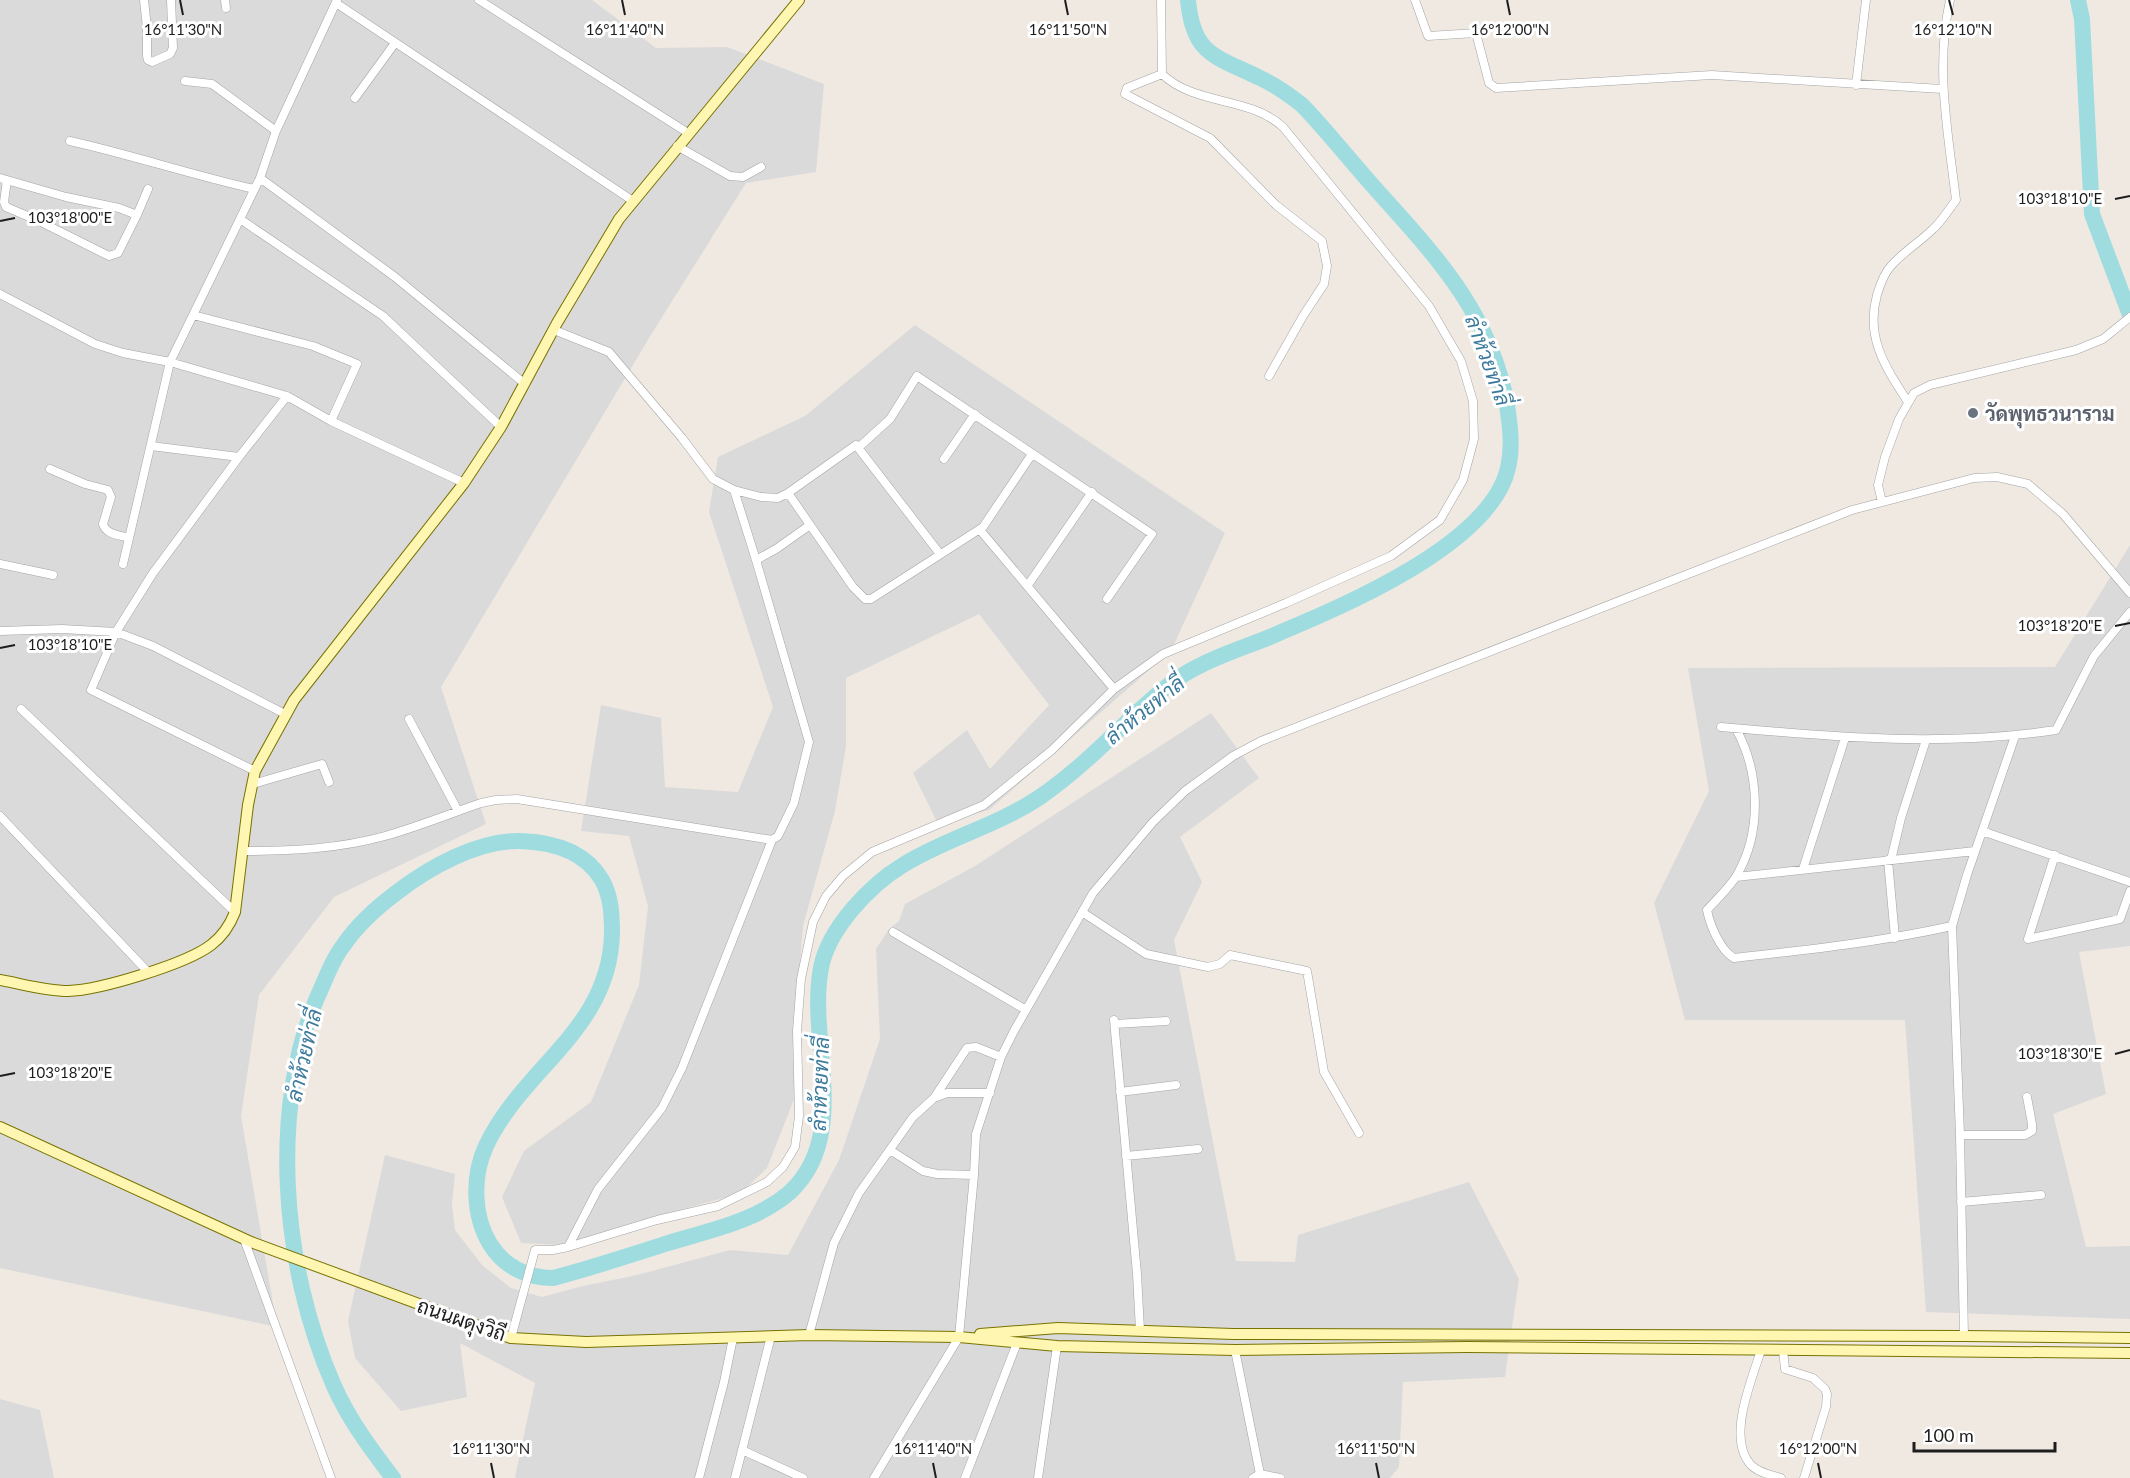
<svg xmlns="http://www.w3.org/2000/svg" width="2130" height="1478" font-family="Lato,Sarabun,sans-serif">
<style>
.residential{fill:#dbdada}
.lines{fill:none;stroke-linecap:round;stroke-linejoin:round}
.river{stroke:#9fdce0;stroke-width:16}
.street-casing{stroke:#a4a4a4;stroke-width:9}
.secondary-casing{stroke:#787300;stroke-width:12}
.street{stroke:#fff;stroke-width:8}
.secondary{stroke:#fef6b1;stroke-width:10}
.ticks{fill:none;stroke:#1d1d1d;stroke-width:2}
.worship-dot{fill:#6b7280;stroke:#fff;stroke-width:2}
.labels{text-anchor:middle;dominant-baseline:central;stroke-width:6;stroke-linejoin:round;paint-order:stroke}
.worship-label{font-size:20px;font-weight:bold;fill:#5b616d;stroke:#fff;text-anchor:start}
.street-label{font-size:20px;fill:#1d1d1d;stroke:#fff}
.water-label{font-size:21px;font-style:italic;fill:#3c7a9c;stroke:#fff}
.ticks-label{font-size:15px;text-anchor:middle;fill:#1d1d1d;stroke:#fff;stroke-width:6;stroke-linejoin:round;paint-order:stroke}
</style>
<rect width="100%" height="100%" fill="#efe9e2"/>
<!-- residential -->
<path class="residential" d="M0,0H592L656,48L727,47L824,84L816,172L746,183L649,338L441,687L486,824L334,897L259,995L241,1116L277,1327L0,1268Z
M915,325L1225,533L1171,651L989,810L938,824L913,773L967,730L990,769L1049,705L979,614L846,678V746L835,811L803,926L796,1012L798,1089L767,1168L741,1193L648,1219L585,1246L521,1243L502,1197L524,1151L591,1102L639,985L648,906L629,836L581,831L601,705L661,718L665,787L738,792L773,707L709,512L718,457L805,416Z
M2130,545V946L2079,952L2106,1094L2053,1114L2086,1247L2130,1246V1319L1926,1312L1905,1020H1685L1654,903L1709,791L1688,668L2055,667Z
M1211,713L1259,778L1180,837L1202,882L1174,940L1236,1261L1295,1262L1298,1235L1469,1182L1519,1279L1505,1377L1403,1382L1399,1467L1390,1478H517L515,1477L535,1383L460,1343L467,1397L401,1411L355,1358L348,1321L385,1155L455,1174L452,1204L455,1230L482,1265L511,1288L542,1297L583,1286L637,1275L730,1250L788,1255L839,1160L880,1039L876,949L889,929L899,921L905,904L975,866Z
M0,1399L40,1410L54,1478H0Z"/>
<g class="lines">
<!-- river -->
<path class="river" d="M2078,0L2082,19L2092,214L2130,315
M393,1478C371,1449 349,1420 334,1386C281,1266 267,1102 324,982C329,970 335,956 343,946C357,925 376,908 396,893C428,868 478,840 520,841C553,842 585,851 602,880C611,896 612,914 612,933C610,1030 523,1067 486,1146C472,1176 473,1216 490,1244C504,1267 528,1278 553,1278C591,1268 628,1256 665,1244C707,1231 755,1222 789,1193C852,1136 807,1040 821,968C828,929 870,885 903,865C947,838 997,826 1040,797C1072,775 1100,748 1128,721C1146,705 1162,688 1183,675C1209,659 1237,650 1265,639C1334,610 1490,547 1508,468C1513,447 1510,425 1507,405C1490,311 1434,254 1373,186C1349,159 1327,131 1302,105C1288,94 1274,84 1258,77C1215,56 1193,55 1188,0"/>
<!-- street casing -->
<g class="street-casing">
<path id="street" d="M144,0L147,28V56L148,60L152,62L170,54L173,48L171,0
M225,0L226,8
M479,0L688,133
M1161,0L1162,74L1127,88L1125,94L1210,138L1276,205L1322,241L1327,266L1324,284L1303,316L1269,376
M1415,0L1428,36L1476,33L1489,83L1496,88L1712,75L1942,89
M336,3L633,201
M185,81L212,84L276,131
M1856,85L1866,0
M355,98L395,43
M70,141C132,155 192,175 254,189
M677,146L730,176L743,177L761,167
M0,178L66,197L119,208L137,215L118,253L109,256L39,221L6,207L4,202L7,180
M260,178L395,277L525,384
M137,215L148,189
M240,219L383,316L501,427
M0,294L95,344L123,353L170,362L287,396L331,421L464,483
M193,315L313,346L357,364L331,421
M554,330L609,352L682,438L713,479L734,490L761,497L778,498L788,493L856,445L940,554
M1908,402C1886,368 1865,338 1877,295C1880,285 1884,273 1891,266C1903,252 1920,242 1933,229C1942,221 1949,209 1956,200C1948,132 1935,68 1950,0
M151,446L239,457
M858,448L890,419L917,376L1152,534L1107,599
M944,459L975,414
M50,469L85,484L108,490L111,497L103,524C106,535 120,535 129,538
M734,490L756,560L809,742L794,803L778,836L772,840
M788,493L853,587L865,599H871L983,527L1032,454
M1882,502L1878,485L1885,457L1899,419L1914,393L1930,385L2076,350L2103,339L2130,317
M980,530L1114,689
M756,560L776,549L810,525
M0,564L53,575
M123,564L170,362L260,178L276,131L337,0
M1028,585L1092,492
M0,631L62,629L116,632L153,646L285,714
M21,709L235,912
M409,719L458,811
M1721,727C1835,737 1941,747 2056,730L2094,656L2130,612
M1736,729C1760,772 1762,832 1737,875C1730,887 1717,899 1707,910C1710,925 1720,950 1734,958C1807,950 1880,942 1952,926
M255,771L91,690L116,632L153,573L239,457L287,396
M253,784L322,764L329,782
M0,816L148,972
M1982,831L2130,882
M243,851C291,851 338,849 385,836C417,827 449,814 481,803L496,800L517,799L772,840L682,1068L662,1108L598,1189L568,1247L553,1250H535L511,1338
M2055,855L2028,939L2120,919L2130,891
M1888,860L1895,938
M1891,860L1901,818L1926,740
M1803,869L1845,738
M1736,877L1975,851
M1082,912L1146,954L1208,967L1220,964L1230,955L1307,971L1324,1072L1359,1133
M893,932L1026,1010
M1114,1020L1137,1274L1140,1330
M1115,1024L1166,1021
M1120,1092L1176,1085
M934,1098L967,1048L976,1047L1001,1057
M1960,1135H2025L2032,1131V1124L2027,1097
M890,1150L923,1171L937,1174L974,1175
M1126,1156L1198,1149
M1961,1202L2041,1195
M244,1239L331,1478
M568,1247L657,1220L718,1206L767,1182L783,1167L795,1147L799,1116L797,1031L801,979L813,922L826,896L843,876L872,852L984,805L1052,750L1114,689L1163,654L1286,603L1391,556L1440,520L1463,480L1474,439L1473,401L1461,361L1429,306L1283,127C1250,96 1195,106 1162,74
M809,1335L834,1243L859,1193L913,1117L934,1098L947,1093H990
M1964,1336L1960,1135L1952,926L1967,875L2015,736
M1235,1350L1260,1474L1253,1478
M1761,1350C1752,1380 1726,1438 1751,1465C1759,1473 1771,1475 1781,1478
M1783,1350L1785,1369L1813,1378L1825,1389L1827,1394L1826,1407L1804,1478
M742,1450L803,1478
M1260,1474L1280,1478
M699,1478L724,1382L733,1338
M735,1478L771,1336
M874,1478L959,1337L974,1175L976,1134L1001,1057L1014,1031L1093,893L1153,822L1185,791L1233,756L1261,741L1852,510L1974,478L1997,477L2028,484L2063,514L2130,593
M965,1478L1017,1343
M1038,1478L1057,1346"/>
</g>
<!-- secondary casing -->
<g class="secondary-casing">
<path id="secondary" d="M0,980C22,984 46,991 68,991C100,990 186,964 211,945C223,936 230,925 235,912L248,805L255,771L294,700L464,483L501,427L557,323L619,219L799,0
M0,1127L251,1242L511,1338L586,1342L809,1335L959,1337L1057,1346L1235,1350L1467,1347L2130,1353
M980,1334L1058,1328L1233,1334L1964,1336L2130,1338"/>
</g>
<!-- street -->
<use href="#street" class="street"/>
<!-- secondary -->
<use href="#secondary" class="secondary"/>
</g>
<!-- ticks -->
<path class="ticks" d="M180,0L183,15M622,0L625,15M1065,0L1068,15M1507,0L1510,15M1949,0L1953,15M2115,199L2130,196M0,221L15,218M2115,626L2130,623M0,648L15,645M2115,1054L2130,1050M0,1076L15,1073M491,1463L494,1478M933,1463L936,1478M1376,1463L1379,1478M1818,1463L1821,1478"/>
<!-- markers -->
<circle class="worship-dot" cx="1973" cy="413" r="6"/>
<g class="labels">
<!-- worship labels -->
<g class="worship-label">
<text x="1985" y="413">วัดพุทธวนาราม</text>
</g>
<!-- street labels -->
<g class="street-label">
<text transform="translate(462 1319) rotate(19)">ถนนผดุงวิถี</text>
</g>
<!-- water labels -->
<g class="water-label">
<text transform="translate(1489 360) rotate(70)">ลำห้วยท่าลี่</text>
<text transform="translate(1144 709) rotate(-39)">ลำห้วยท่าลี่</text>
<text transform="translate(303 1055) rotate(-77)">ลำห้วยท่าลี่</text>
<text transform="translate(819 1084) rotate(-88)">ลำห้วยท่าลี่</text>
</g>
</g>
<g class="ticks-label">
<text x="183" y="35">16°11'30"N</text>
<text x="625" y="35">16°11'40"N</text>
<text x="1068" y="35">16°11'50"N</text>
<text x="1510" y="35">16°12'00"N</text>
<text x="1953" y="35">16°12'10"N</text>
<text x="2060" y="204">103°18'10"E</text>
<text x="70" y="223">103°18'00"E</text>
<text x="2060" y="631">103°18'20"E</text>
<text x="70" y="650">103°18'10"E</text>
<text x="2060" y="1059">103°18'30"E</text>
<text x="70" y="1078">103°18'20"E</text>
<text x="491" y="1454">16°11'30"N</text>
<text x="933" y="1454">16°11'40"N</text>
<text x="1376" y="1454">16°11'50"N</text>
<text x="1818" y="1454">16°12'00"N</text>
</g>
<!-- scale -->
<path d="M1914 1442v9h141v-9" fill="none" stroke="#1d1d1d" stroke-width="3"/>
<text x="1923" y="1442" font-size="18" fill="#1d1d1d" stroke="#ffffff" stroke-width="4.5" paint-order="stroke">100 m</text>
</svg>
